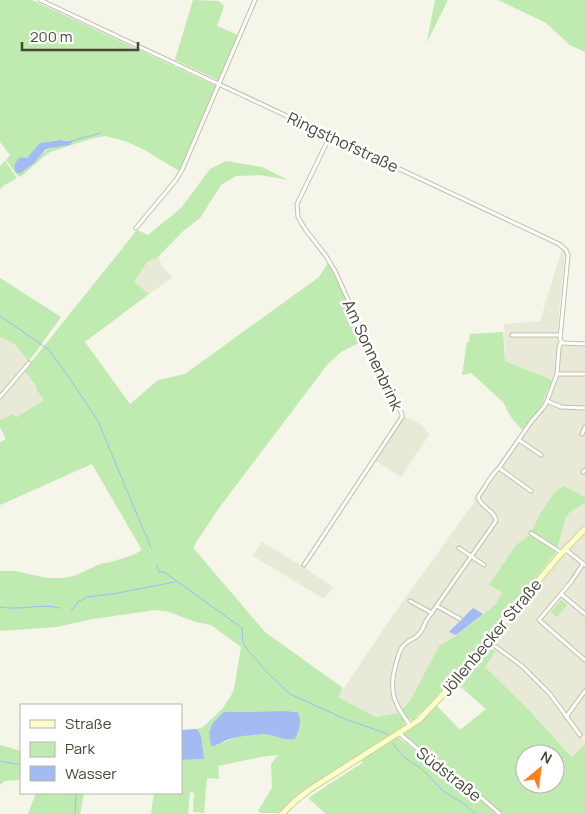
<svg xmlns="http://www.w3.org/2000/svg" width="585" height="814" font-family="Manrope,sans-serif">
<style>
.residential{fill:#e9e9d7}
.green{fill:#bfeab0;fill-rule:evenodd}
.water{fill:#a3baf3}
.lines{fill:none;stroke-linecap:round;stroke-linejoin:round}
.stream{stroke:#a3baf3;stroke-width:1}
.street-casing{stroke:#c1c0ab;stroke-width:5}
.secondary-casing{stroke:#d1d395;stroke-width:7}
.street{stroke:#fff;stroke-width:3}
.secondary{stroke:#fcffc9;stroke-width:5}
.labels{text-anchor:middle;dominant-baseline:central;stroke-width:5;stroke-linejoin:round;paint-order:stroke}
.street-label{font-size:16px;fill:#494737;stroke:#fff}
</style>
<rect width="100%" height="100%" fill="#f5f5e9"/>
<!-- residential -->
<path class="residential" d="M562,249L565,252L557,334L558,342L563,346H585V497L564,486L535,525L530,535L521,542L489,585L502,592L495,605L456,636L439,646L410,701L398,713L376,717L338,697L391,618L475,501L473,499L530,420L541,407L552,380L505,361L504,324L540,321Z
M158,257L164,269L173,277L149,294L133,282L147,262Z
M0,337L15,344L28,361L30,364L24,371L36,385V389L45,400L17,417L13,414L0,420Z
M405,417L416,421L425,429L429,435L401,477L374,460Z
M585,503V734L582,738L585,742V744L573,757L526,707L485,667L496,652L485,648L561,555L558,546L566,517L570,512Z
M262,542L302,566L333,587L324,599L253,556Z"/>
<!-- green -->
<path class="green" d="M0,0H32L216,86L179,171L143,149L125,141L105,136L90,139L50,152L42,158L23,175L20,177L16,174L6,160L10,155L0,142ZM60,140L74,141C65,148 56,144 47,150C36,156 31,170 18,173L16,162L20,157L27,158L44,142Z
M193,0L219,1L224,6L217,26L238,35L218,80L175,60Z
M435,0H448L426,44L427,41Z
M498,0H585V52L570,45L546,23Z
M5,161L17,178L3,186L0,190V166Z
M226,161L262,167L288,180L260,175L236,176L221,185L200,218L182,232L158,257L147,262L134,282L149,294L85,342L130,404L158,380L185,374L319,277L328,263L334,272L365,340L341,352L327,365L219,508L195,544L194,549L265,632L343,688L338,697L376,717L398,713C401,717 406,721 405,726L389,738L356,757L308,787L278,813H261L258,811L272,788L271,764L278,755L261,757L218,766L219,779L207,778L204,813L193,812L194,793L190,792L188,814H151L154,793H181V760L203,759L198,730L197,729L203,727L222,709L231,696L234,689L241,647L211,625L196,622L166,611L153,610L142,612L93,619L57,627L0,631V571H16L46,578H63L74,576L100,564L111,562L133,555L142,550L92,464L0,505V442L6,439L0,427V420L13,414L17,417L44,400L36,389V385L24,371L137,230L148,235L181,208L210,169ZM266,711H294L300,725L295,739C283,741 275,735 263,734C247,733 230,739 216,746L209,728L225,712Z
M0,278L61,317L33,356L28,361L15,344L0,337Z
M503,332L505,361L552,380L541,407L522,430L511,417L503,402L471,373L462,375L467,342H469L470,334Z
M564,486L585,497V503L570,512L566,517L558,546L559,549L505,616L456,674L433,700L413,720L409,719L401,710L410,701L439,646L456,636L495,605L502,592L489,585L516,545L530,535L541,512L555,492Z
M561,600L567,605L557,617L551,612Z
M485,648L496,651L485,667L526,707L572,757L585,744V814H502L478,794L442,770L404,736V734L420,723L437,706L460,730L486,709L456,683ZM525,754H555V784H525Z
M396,737H398L441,772L483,801L497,814H326L308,798L362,763V760Z
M0,745L21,751V780L5,781L0,785Z
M36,793H84L80,814H28Z"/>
<!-- water -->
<path class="water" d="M60,140L67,141L75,140L69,145L50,148L45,150L34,163L21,173H16C13,167 15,161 20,157L27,158L40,143Z
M473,608L483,614L456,635L449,632Z
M287,711L297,712C303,719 299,731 295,739C283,741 275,735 264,734C256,734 234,737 227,740C222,742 218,745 213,746L211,745C207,725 211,725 224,712Z
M197,729L201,736L204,759L181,760V730Z"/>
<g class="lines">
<!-- stream -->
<path class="stream" d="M75,140L101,133
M0,316L49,350L68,376L98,421L151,548
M157,566L159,572H164L242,628L243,642L246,648L267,672L290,694L345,719L385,733L388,735
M0,607C20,611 40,603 60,608
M71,611L78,602L87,597L112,594L175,582
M393,743L396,748L404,757L423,770L443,791L464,804L476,814
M0,761L21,765
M75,814L76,793"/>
<!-- street casing -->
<g class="street-casing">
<path id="street" d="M40,0L559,244L566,250L568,255L560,339L563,343L585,344
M136,228L176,180L182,170L255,0
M512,335H559
M557,374H585
M0,397L29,363
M547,401L561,407L585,408
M582,434L585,427
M519,440L541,455
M499,468L531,491
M583,472L585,470
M531,533L562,553
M459,548L484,565
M565,549L585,565
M583,564L571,582L539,620L585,660
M304,565L402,417V414L373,355L365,337L335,271L326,256L305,229L298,217L297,204L330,136
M561,594L585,614
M410,601L432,613
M437,606L460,619
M495,646L522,666L550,694L580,735
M566,717L585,691
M410,725C394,704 388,691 396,664C398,657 399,651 403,646C407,641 411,640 416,637C421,633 424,627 426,621L496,521C495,510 481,508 478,497L485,487L487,483L495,472L499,468L531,422L544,407L547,401L557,374L559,348L561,342
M399,733L442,770L483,799L500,814"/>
</g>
<!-- secondary casing -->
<g class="secondary-casing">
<path id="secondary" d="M282,814L295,801L309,790L419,720L448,689L558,557L585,529"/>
</g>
<!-- street -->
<use href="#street" class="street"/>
<!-- secondary -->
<use href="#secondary" class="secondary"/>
</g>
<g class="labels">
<!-- street labels -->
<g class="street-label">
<text transform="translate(343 142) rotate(25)">Ringsthofstraße</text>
<text transform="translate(373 355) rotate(65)">Am Sonnenbrink</text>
<text transform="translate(491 637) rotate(-50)">Jöllenbecker Straße</text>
<text transform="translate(449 774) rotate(38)">Südstraße</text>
</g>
</g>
<!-- legend -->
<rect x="20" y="704" width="162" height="90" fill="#ffffff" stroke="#b6b5af"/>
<rect x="30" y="720" width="25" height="8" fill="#fcffc9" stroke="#b6b5af"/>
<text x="65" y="729" font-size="15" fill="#494737">Straße</text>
<rect x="30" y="742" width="25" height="15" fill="#bfeab0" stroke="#b6b5af"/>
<text x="65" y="754" font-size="15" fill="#494737">Park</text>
<rect x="30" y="766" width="25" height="15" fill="#a3baf3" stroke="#b6b5af"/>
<text x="65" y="779" font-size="15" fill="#494737">Wasser</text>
<!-- north arrow -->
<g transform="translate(540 769) rotate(29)"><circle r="24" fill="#ffffff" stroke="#b6b5af"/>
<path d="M0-4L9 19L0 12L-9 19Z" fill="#ff8016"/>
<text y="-8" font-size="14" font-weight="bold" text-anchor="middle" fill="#494737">N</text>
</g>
<!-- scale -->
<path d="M22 42v8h116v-8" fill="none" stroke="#494737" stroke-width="2.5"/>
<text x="30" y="42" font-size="15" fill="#494737" stroke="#ffffff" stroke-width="4" paint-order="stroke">200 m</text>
</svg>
